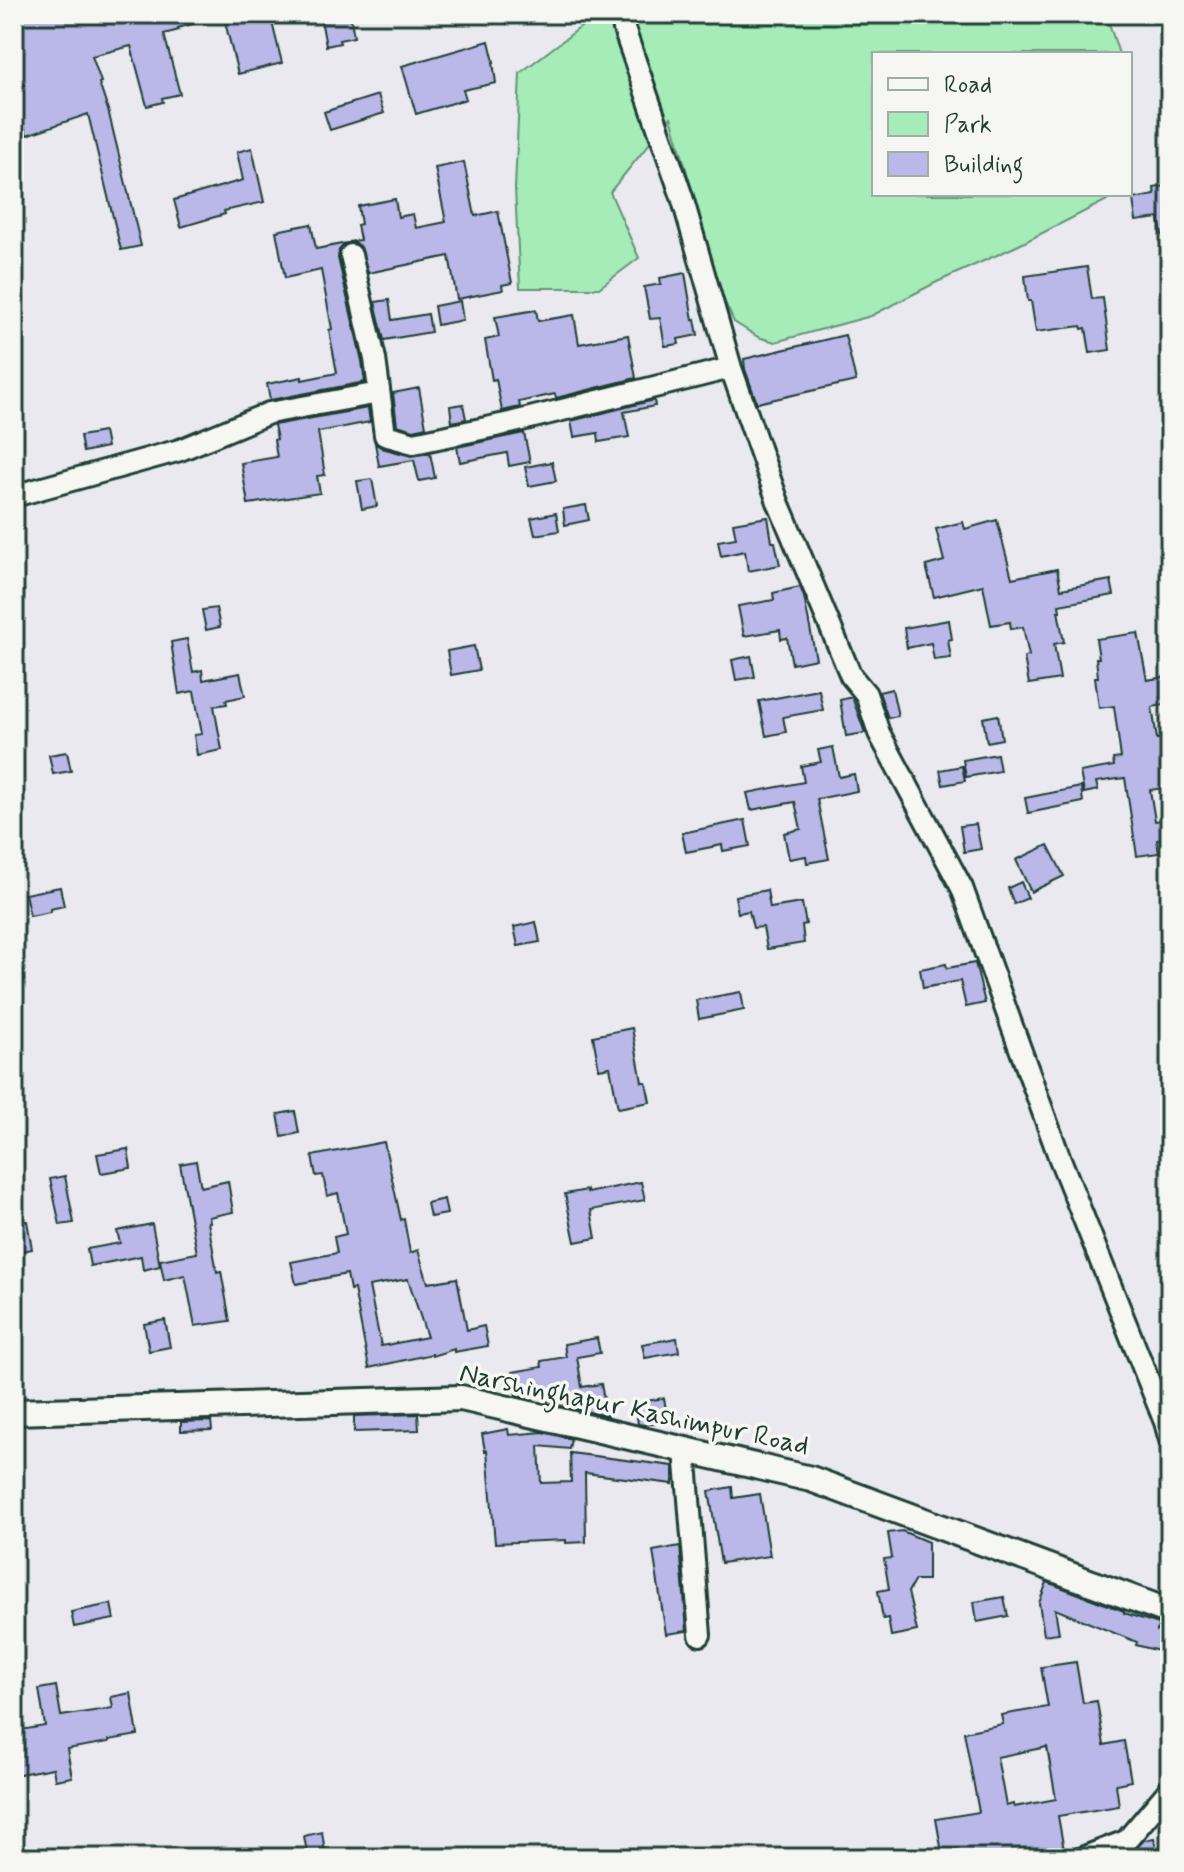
<svg xmlns="http://www.w3.org/2000/svg" width="1184" height="1872" font-family="Mynerve,sans-serif">
<style>
.green{fill:#a5ecb8;stroke:#629476;stroke-width:2}
.building{fill:#bab7e9;stroke:#1f3d34;stroke-width:2;fill-rule:evenodd}
.lines{fill:none;stroke-linecap:round;stroke-linejoin:round}
.minor-casing{stroke:#1f3d34;stroke-width:26}
.tertiary-casing{stroke:#1f3d34;stroke-width:30}
.minor{stroke:#f6f6f2;stroke-width:20}
.tertiary{stroke:#f6f6f2;stroke-width:24}
.labels{text-anchor:middle;dominant-baseline:central;stroke-width:7;stroke-linejoin:round;paint-order:stroke}
.street-label{font-size:28px;fill:#1f3d34;stroke:#f6f6f2}
</style>
<rect width="100%" height="100%" fill="#eae9f0"/>
<filter id="ink" filterUnits="userSpaceOnUse"><feTurbulence type="fractalNoise" baseFrequency=".0125" numOctaves="2"/><feDisplacementMap in="SourceGraphic" scale="16" xChannelSelector="R" yChannelSelector="G"/><feConvolveMatrix kernelMatrix="1 2 1 2 8 2 1 2 1" color-interpolation-filters="sRGB"/></filter>
<g filter="url(#ink)">
<!-- green -->
<path class="green" d="M598,14H1106L1119,54H874V194H1112L1109,199L1019,245L937,282L871,316L775,342L758,337L734,322L717,285L706,238L671,117L610,192L639,258L599,288H520L515,189L520,73Z"/>
<!-- building -->
<path class="building" d="M14,14H210L211,19L178,28L179,30L164,34L180,94L162,98L163,102L147,106L131,46L92,56L101,82L99,83L108,110L141,246L121,250L88,114L27,135L19,112L14,114Z
M223,14H270L282,63L238,74Z
M320,14H350L354,37L339,40L340,43L326,46Z
M489,41L494,62H493L496,83L463,90L466,99L416,114L402,66Z
M378,95L384,113L330,130L324,112Z
M252,148L264,202L224,211L225,214L181,227L174,200L243,180L237,152Z
M464,162L475,216L498,211L512,283L502,285L503,290L457,299L449,256L368,273L361,247L356,243L349,242L360,240L357,225L361,224L358,206L395,199L398,217L413,214L416,228L446,222L435,168Z
M1170,185V234L1162,235L1159,218L1136,221L1133,199L1155,195L1154,188Z
M311,224L316,249L347,243L339,250L338,258L362,361L365,382L270,400L267,384L302,377V380L337,373L329,330L332,329L321,270L285,278L276,231Z
M1087,267L1092,299L1103,298L1110,350L1090,353L1086,328L1082,329L1081,326L1036,332L1031,301H1028L1025,276Z
M685,273L693,320L695,319L698,335L678,339L679,344L665,346L660,318L650,319L644,287L661,284L660,278Z
M389,300L392,320L428,314L431,332L384,340L375,302Z
M460,301L463,320L437,325L434,306Z
M536,310L538,321L574,315L579,344L628,335L636,378L556,398L555,394L519,402L520,407L502,411L496,379L492,380L485,340L499,337L495,317Z
M845,335L856,381L757,403L745,369L744,359Z
M419,388L426,427L414,430L397,425L393,393Z
M654,400L655,406L624,412L629,437L599,442L598,433L574,437L571,421Z
M463,404L466,419L452,422L450,406Z
M368,408L370,422L318,432L325,475L317,476L320,493L248,504L241,463L277,457L274,440L277,439L274,425Z
M104,432L107,447L83,452L80,436Z
M524,433L530,462L509,466L507,453L460,462L457,447Z
M375,443L382,448L411,456L430,453L435,478L419,481L414,460L379,466Z
M552,462L556,481L529,486L525,467Z
M372,479L377,506L362,509L357,481Z
M586,505L589,520L565,525L563,509Z
M556,513L559,531L535,535L531,518Z
M768,517L772,542H775L780,565L748,571L745,551L721,556L718,541L736,538L733,523Z
M997,520L1012,578L1057,569L1061,589L1111,580L1114,595L1059,605L1060,611H1058L1064,642L1054,644L1060,679L1029,684L1024,657L1029,656L1023,627L1011,629L1010,622L991,625L983,585L934,597L926,566L944,561L936,529L963,522L965,529Z
M800,587L804,597L816,659L792,664L787,638L781,639L780,630L744,636L738,606L774,600L773,593Z
M216,608L220,627L206,630L202,610Z
M949,620L952,639L948,640L951,658L934,660L931,643L907,648L904,628Z
M1138,633L1147,680L1170,676V704L1152,707L1157,739L1170,737V787L1150,790L1155,821L1170,819V838L1157,840L1159,853L1137,856L1125,778L1096,782L1098,790L1084,793L1080,772L1114,766L1113,759L1121,758L1114,706L1099,708L1095,677H1098L1096,658H1099L1096,639Z
M187,639L193,672L202,670L203,680L240,673L245,696L226,700L227,704L214,706L222,750L197,755L194,735L202,734L194,691L179,694L171,642Z
M474,646L479,670L451,675L447,651Z
M751,656L755,677L736,680L732,660Z
M892,689L898,716L888,718L879,692Z
M819,690L823,710L783,717L786,732L766,736L759,701Z
M852,697L865,733L846,736L840,700Z
M998,715L1002,739L987,742L983,718Z
M833,747L839,777L854,774L857,791L817,799L829,859L807,863L806,856L789,859L784,833L801,829L795,802L751,810L747,793L804,782L801,766L821,762L818,750Z
M67,752L71,771L53,774L49,755Z
M997,754L1000,771L966,777L963,760Z
M962,766L965,781L943,785L940,770Z
M1081,787L1083,802L1028,813L1025,798Z
M745,820L750,846L723,851L722,845L686,852L682,833Z
M976,824L981,849L964,852L960,826Z
M1048,845L1064,876L1031,892L1016,860Z
M1021,882L1028,898L1014,904L1008,888Z
M60,887L64,906L50,909V912L30,916L25,894Z
M767,890L770,908L802,903L806,924L802,925L804,943L767,949L763,927L753,928L749,911L738,913L735,896Z
M536,922L540,942L518,946L514,927Z
M975,963L985,1003L966,1007L960,981L923,988L920,969L946,964L947,968Z
M741,992L744,1010L699,1019L696,1000Z
M632,1028L642,1082H646L650,1102L618,1108L610,1067L599,1069L593,1036Z
M295,1111L299,1133L282,1137L278,1114Z
M384,1142L401,1220L404,1219L410,1253L418,1250L428,1283L457,1278L467,1330L484,1326L488,1346L454,1352V1349L432,1356V1354L369,1368L354,1289L350,1290L347,1274L296,1284L291,1262L337,1253L334,1237L346,1234L338,1193L327,1196L323,1175L316,1176L312,1156ZM408,1279L427,1337L381,1346L369,1286Z
M128,1149L131,1168L101,1173L97,1154Z
M196,1161L201,1187L228,1181L233,1212L209,1217L210,1222H208L217,1272L221,1271L230,1321L195,1326L185,1275L164,1280L160,1260L197,1253L180,1164Z
M65,1176L74,1223L60,1225L50,1179Z
M641,1182L645,1200L591,1210L596,1238L575,1242L565,1194L587,1190V1193Z
M444,1199L447,1214L430,1217L427,1203Z
M27,1221L32,1249L14,1253V1223Z
M152,1224L160,1266L143,1270L141,1256L90,1266L87,1249L120,1243L117,1231Z
M165,1320L170,1347L149,1351L144,1324Z
M597,1338L600,1353L577,1357L582,1387L601,1384L607,1416L548,1403L546,1393L522,1397L516,1395L512,1372L542,1367L541,1361L566,1357L564,1344Z
M677,1338L679,1352L645,1358L642,1344Z
M664,1398L668,1421L645,1425L638,1424L635,1403Z
M418,1414L419,1430L354,1432V1416Z
M211,1421L212,1430L181,1431V1422Z
M508,1429L509,1435L543,1432L571,1439L569,1449L539,1446L541,1483L571,1482L570,1453L673,1466V1484L585,1473L586,1542L566,1543V1540L495,1543L487,1450L485,1451L482,1434Z
M732,1487L733,1498L760,1494L770,1556L721,1563L709,1491Z
M902,1531L928,1542V1580H915L908,1592L917,1631L891,1636L888,1618L883,1619L878,1591L889,1589L884,1559L892,1558L888,1533Z
M680,1546L687,1631L666,1634L653,1551Z
M1047,1582L1124,1611V1613L1159,1624L1157,1631L1170,1635V1654L1136,1645L1137,1642L1055,1609L1059,1633L1044,1635L1039,1603Z
M1004,1597L1008,1616L977,1622L974,1602Z
M111,1604L114,1619L74,1627L71,1612Z
M1076,1662L1083,1703L1097,1701L1104,1745L1124,1741L1131,1781L1116,1784L1119,1806L1058,1816L1064,1850L1019,1858H943L936,1819L979,1812L964,1732L1003,1724L1001,1715L1048,1707L1041,1667ZM1047,1747L1056,1799L1014,1807L1013,1804L1006,1806L997,1757Z
M56,1686L61,1716L113,1708L111,1697L131,1693L138,1735L109,1740V1742L67,1749L72,1777L55,1780L53,1768L14,1775V1731L45,1726L39,1689Z
M322,1832L326,1858H308L304,1836Z
M1154,1838L1158,1858H1134L1133,1852L1144,1840Z"/>
<g class="lines">
<!-- minor casing -->
<g class="minor-casing">
<path id="minor" d="M621,14L624,29L682,197L731,368L778,502L851,676L866,694L879,733L962,888L1060,1159L1165,1422L1170,1440
M351,255L375,359L385,435L414,443L510,423L731,368
M14,496L180,450L269,413L379,393
M685,1450L700,1635
M1082,1858L1126,1841L1170,1789"/>
</g>
<!-- tertiary casing -->
<g class="tertiary-casing">
<path id="tertiary" d="M14,1412L461,1398L811,1479L1170,1612"/>
</g>
<!-- minor -->
<use href="#minor" class="minor"/>
<!-- tertiary -->
<use href="#tertiary" class="tertiary"/>
</g>
</g>
<g class="labels">
<!-- street labels -->
<g class="street-label">
<text transform="translate(634 1410) rotate(12)">Narshinghapur Kashimpur Road</text>
</g>
</g>
<!-- margin -->
<rect width="1184" height="1872" fill="none" stroke="#f6f6f2" stroke-width="48"/>
<rect x="24" y="24" width="1136" height="1824" fill="none" stroke="#1f3d34" stroke-width="3" filter="url(#ink)"/>
<!-- legend -->
<rect x="872" y="52" width="260" height="144" fill="#f6f6f2" stroke="#a0aca6" stroke-width="2"/>
<rect x="888" y="78" width="40" height="12" fill="#f6f6f2" stroke="#a0aca6" stroke-width="2"/>
<text x="944" y="92" font-size="24" fill="#1f3d34">Road</text>
<rect x="888" y="112" width="40" height="24" fill="#a5ecb8" stroke="#a0aca6" stroke-width="2"/>
<text x="944" y="132" font-size="24" fill="#1f3d34">Park</text>
<rect x="888" y="152" width="40" height="24" fill="#bab7e9" stroke="#a0aca6" stroke-width="2"/>
<text x="944" y="172" font-size="24" fill="#1f3d34">Building</text>
</svg>
